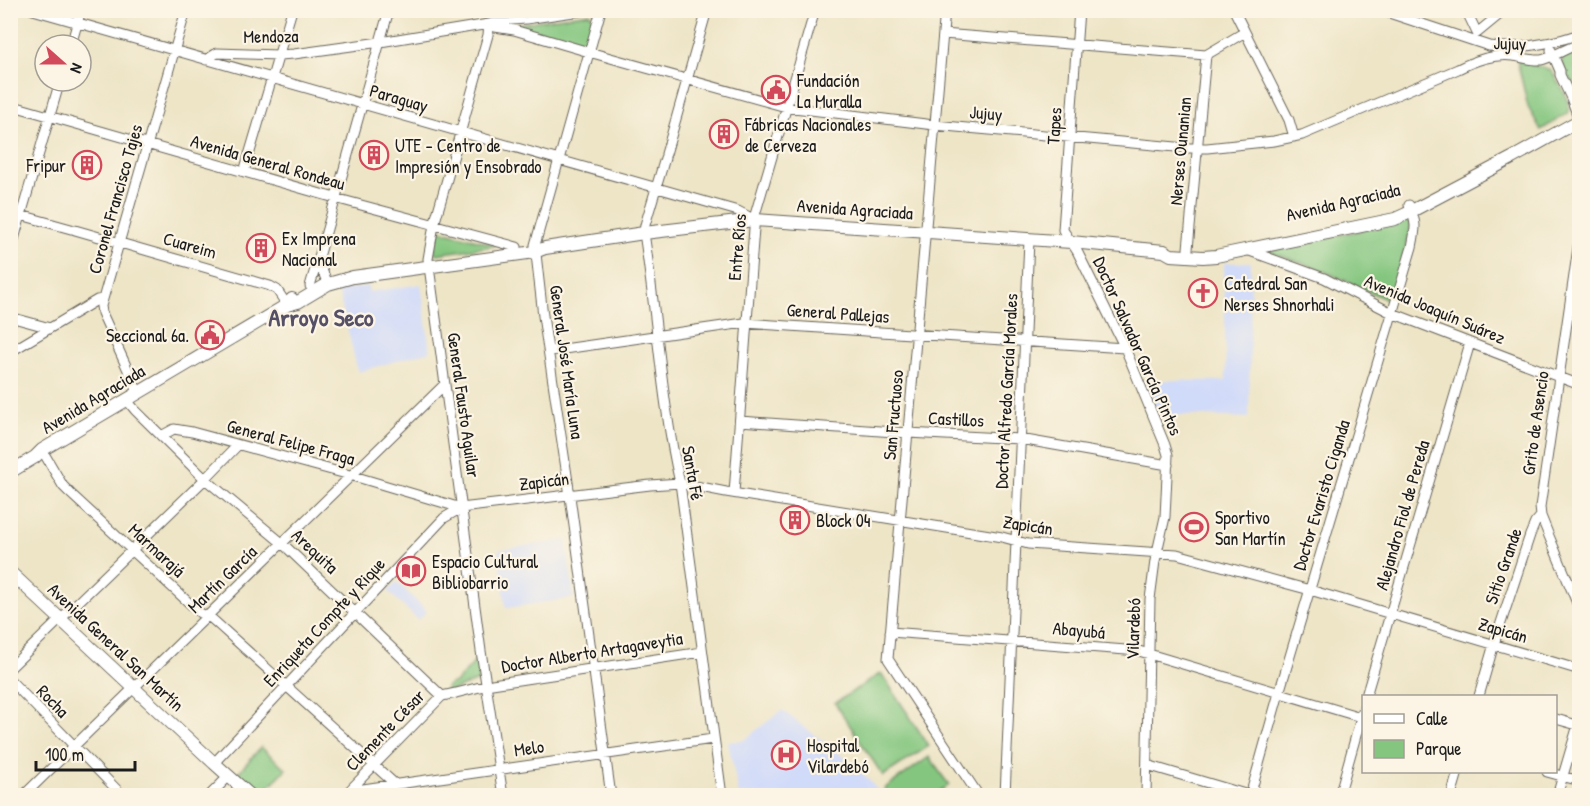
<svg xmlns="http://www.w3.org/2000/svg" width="1590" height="806" font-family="'Patrick Hand',sans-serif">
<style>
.built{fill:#d0daf9}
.green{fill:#84c67f;stroke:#50714e;stroke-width:1.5}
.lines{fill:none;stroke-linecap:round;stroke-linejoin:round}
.minor-casing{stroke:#666258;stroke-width:11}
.major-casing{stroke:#666258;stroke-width:14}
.minor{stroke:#fff;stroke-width:9}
.major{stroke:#fff;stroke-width:12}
.rail-casing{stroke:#1c1c1c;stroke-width:4.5}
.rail{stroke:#fcf5e5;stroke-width:2;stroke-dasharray:7;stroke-linecap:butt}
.labels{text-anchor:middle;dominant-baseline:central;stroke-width:4.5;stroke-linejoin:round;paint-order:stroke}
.street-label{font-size:18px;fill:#1c1c1c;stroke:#fcf5e5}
.poi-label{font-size:18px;fill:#1c1c1c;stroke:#fcf5e5;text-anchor:start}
.district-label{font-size:24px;font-weight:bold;fill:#555066;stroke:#fcf5e5}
</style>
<rect width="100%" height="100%" fill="#fcf5e5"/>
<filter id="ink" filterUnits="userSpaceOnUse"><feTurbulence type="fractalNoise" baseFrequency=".0167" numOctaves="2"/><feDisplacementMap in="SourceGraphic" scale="12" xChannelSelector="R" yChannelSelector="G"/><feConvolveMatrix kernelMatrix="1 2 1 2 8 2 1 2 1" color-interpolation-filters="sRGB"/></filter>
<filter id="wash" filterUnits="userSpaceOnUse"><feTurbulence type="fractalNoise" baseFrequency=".008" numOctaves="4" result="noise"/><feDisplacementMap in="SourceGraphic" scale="24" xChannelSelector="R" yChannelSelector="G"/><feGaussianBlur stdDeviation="1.35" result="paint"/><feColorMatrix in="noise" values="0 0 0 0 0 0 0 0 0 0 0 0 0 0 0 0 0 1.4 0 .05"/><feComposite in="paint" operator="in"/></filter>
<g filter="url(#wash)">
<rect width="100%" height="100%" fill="#eee5c7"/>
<!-- built -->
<path class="built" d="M1251,262L1249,418L1159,414L1143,380L1226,381L1224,263Z
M421,284L430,351L358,372L338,290L368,286L369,292Z
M566,540L574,598L506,608L498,550Z
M397,582L427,611L418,620L388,591Z
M782,710L858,768L882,795H739L728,742L744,740Z"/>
<!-- green -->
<path class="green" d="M589,13L591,14L593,21L587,42L585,43L541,31H533L515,26L517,24Z
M1579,47V97C1573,85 1559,69 1562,55Z
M1517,60L1551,70C1557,81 1574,103 1567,114L1541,130L1528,107Z
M1407,220L1411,223L1410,233L1391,297L1388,300L1317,268L1266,251Z
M438,230L493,244L494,246L437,254L434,252Z
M478,658L480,675L478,681L450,691H447L446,688L450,684L455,683L475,662V659Z
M881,673L929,746L883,776L835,703Z
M261,747L286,769L260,796L237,774Z
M929,757L949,785L934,795H889L884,789Z"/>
</g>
<g filter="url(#ink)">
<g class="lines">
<!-- minor casing -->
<g class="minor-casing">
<path id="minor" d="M33,10L738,211L755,220
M601,10L535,245L543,316L568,482L611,796
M945,10L888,659L979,796
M1079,10L1063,230L1077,251L1125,348L1165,445L1168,455L1165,517L1155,561L1150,599L1146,796
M1234,10L1289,120L1294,137
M1380,10L1489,46C1520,49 1551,44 1580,34
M1466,10L1477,33
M489,24L495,27L514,30L589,52L786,107L934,125L1187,148H1207L1274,141L1302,135L1458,69C1476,60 1493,54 1513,56C1522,57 1531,61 1541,60C1549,59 1568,47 1580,44
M489,24L488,35L434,225L428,259L481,651L503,796
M1477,33L1505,10
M943,34L1206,55L1245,32
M71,45L81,10
M1551,50L1560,71V75L1571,98L1580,122
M206,60L217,53L279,55L294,54L380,42L489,24L499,21L526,19L587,10
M10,105L335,198L517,247
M666,154L707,10
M665,158L645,225L644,233C657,316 661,401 680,483L722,796
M244,172L292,10
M10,212L71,229
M75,230L270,286L277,290L287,305
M1580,234L1540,507L1541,516L1549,536L1580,610
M1188,249L1206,55
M1247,250L1324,278L1392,313L1580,385
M10,253L60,81
M328,284L322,270L319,257L389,10
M310,286L318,259
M10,317L50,328
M550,351L744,323L1125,348
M10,352L97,300L103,299
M138,392L102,313L101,306L186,10
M126,399L135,410L205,479L282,543L442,696
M740,421L908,433L1020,439L1168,465
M161,436L174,429L192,432L350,475L461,508
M42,450L63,486L70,493L200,613L212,619L395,784
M734,493L755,215L815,10
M890,632L1139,651L1364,718
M10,668L205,479L238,445
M10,680L123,796
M1366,696L1470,343
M1479,696L1494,644L1530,535L1535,523L1541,516
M1556,719L1577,725
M214,763L444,518L461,508L650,485L680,483L726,492L1002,537L1028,544L1177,554L1310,590L1580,670
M1147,765L1252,796
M1547,772L1580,781
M349,791L713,739
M10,794L12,796
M23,796L444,385
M209,796L229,776
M344,796L442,696L456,693L492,684L702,652
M1005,796L1029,240
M1250,796L1279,693L1412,247C1416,227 1417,224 1409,205
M1339,796L1364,707
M1451,796L1458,772
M1557,796L1580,718"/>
</g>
<!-- major casing -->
<g class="major-casing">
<path id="major" d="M287,305L298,302L328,284L353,277L535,252L545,248L644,233L755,220L1071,242L1164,251L1171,255L1203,257L1216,256L1395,219L1406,214L1512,158L1580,120
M10,472L35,457L42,450L287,305L292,299
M10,572L214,763L251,796"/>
</g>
<!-- minor -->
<use href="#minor" class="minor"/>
<!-- major -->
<use href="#major" class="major"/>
<!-- rail casing -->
<g class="rail-casing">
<path id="rail" d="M443,10C481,20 523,17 562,10"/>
</g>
<!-- rail -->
<use href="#rail" class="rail"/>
</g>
</g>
<!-- icons -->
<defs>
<g id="civic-ring" transform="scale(1.5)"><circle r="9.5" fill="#fcf5e5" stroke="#d1495b" stroke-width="1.5"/><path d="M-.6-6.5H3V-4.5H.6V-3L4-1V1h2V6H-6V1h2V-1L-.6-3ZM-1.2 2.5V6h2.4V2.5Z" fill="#d1495b"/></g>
<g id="building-ring" transform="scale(1.5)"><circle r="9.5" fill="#fcf5e5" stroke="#d1495b" stroke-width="1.5"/><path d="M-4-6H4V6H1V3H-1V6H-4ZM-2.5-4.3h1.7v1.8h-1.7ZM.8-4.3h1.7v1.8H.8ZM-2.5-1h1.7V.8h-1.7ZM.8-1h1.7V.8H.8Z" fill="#d1495b"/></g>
<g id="church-ring" transform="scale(1.5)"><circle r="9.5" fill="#fcf5e5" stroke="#d1495b" stroke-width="1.5"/><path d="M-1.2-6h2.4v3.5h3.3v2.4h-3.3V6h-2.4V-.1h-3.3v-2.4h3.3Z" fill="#d1495b"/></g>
<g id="stadium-ring" transform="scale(1.5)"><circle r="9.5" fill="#fcf5e5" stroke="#d1495b" stroke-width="1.5"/><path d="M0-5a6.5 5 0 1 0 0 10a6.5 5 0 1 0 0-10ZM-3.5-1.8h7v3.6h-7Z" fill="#d1495b"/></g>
<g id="library-ring" transform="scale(1.5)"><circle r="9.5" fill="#fcf5e5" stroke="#d1495b" stroke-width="1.5"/><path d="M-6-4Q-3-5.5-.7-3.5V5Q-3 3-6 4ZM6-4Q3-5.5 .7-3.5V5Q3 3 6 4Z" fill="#d1495b"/></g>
<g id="hospital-ring" transform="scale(1.5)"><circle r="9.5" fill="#fcf5e5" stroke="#d1495b" stroke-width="1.5"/><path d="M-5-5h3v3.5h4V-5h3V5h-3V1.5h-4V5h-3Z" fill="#d1495b"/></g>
</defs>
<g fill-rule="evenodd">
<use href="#civic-ring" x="776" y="90"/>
<use href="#building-ring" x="724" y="134"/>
<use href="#building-ring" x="374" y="155"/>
<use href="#building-ring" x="87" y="165"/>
<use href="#building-ring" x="261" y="248"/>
<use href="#church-ring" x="1203" y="293"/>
<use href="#civic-ring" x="210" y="335"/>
<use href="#building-ring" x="795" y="520"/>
<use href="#stadium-ring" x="1194" y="527"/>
<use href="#library-ring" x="411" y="571"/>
<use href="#hospital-ring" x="786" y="755"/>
</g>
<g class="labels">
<!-- street labels -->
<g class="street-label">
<text transform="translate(271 36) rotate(-1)">Mendoza</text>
<text transform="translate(1510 43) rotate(2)">Jujuy</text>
<text transform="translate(399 98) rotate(16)">Paraguay</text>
<text transform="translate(986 113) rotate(5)">Jujuy</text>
<text transform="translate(1054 126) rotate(-86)">Tapes</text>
<text transform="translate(1180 151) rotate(-85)">Nerses Ounanian</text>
<text transform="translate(268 162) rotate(16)">Avenida General Rondeau</text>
<text transform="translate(115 199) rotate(-74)">Coronel Francisco Tajes</text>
<text transform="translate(1343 202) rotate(-13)">Avenida Agraciada</text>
<text transform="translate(855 209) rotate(4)">Avenida Agraciada</text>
<text transform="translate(190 245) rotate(16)">Cuareim</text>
<text transform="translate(737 247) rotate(-85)">Entre Ríos</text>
<text transform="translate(1435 309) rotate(23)">Avenida Joaquín Suárez</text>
<text transform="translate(838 313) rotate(4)">General Pallejas</text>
<text transform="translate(1138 346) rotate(66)">Doctor Salvador García Pintos</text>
<text transform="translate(567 362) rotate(82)">General José María Luna</text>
<text transform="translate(1006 391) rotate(-87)">Doctor Alfredo García Morales</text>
<text transform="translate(93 399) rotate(-31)">Avenida Agraciada</text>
<text transform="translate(464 405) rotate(82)">General Fausto Aguilar</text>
<text transform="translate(893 415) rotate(-85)">San Fructuoso</text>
<text transform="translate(956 419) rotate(3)">Castillos</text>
<text transform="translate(1535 423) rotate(-82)">Grito de Asencio</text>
<text transform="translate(291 442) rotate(15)">General Felipe Fraga</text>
<text transform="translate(693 473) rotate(80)">Santa Fé</text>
<text transform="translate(544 481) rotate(-7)">Zapicán</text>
<text transform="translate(1321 495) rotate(-73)">Doctor Evaristo Ciganda</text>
<text transform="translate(1402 515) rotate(-74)">Alejandro Fiol de Pereda</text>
<text transform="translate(1028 525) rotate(9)">Zapicán</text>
<text transform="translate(157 550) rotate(43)">Marmarajá</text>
<text transform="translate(315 551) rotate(43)">Arequita</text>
<text transform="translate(1503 566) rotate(-71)">Sitio Grande</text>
<text transform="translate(222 579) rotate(-44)">Martín García</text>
<text transform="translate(324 622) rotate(-47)">Enriqueta Compte y Rique</text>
<text transform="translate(1133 629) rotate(-88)">Vilardebó</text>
<text transform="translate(1079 630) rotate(5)">Abayubá</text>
<text transform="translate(1503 630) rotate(16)">Zapicán</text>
<text transform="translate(116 647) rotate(43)">Avenida General San Martín</text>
<text transform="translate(592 652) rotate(-9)">Doctor Alberto Artagaveytia</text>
<text transform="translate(53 701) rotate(46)">Rocha</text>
<text transform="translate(385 730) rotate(-46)">Clemente César</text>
<text transform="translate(529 748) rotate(-8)">Melo</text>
</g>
<!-- poi labels -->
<g class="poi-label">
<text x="797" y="80">Fundación<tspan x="797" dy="21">La Muralla</tspan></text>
<text x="745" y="124">Fábricas Nacionales<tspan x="745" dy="21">de Cerveza</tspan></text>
<text x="395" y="145">UTE - Centro de<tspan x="395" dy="21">Impresión y Ensobrado</tspan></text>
<text x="66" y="165" text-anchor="end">Fripur</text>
<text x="282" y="238">Ex Imprena<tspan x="282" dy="21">Nacional</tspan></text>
<text x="1224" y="283">Catedral San<tspan x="1224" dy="21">Nerses Shnorhali</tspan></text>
<text x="189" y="335" text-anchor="end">Seccional 6a.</text>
<text x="1215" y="517">Sportivo<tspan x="1215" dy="21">San Martín</tspan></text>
<text x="816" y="520">Block 04</text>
<text x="432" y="561">Espacio Cultural<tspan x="432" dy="21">Bibliobarrio</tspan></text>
<text x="807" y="745">Hospital<tspan x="807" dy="21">Vilardebó</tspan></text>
</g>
<!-- district labels -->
<g class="district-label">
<text x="321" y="317">Arroyo Seco</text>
</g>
</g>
<!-- margin -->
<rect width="1590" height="806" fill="none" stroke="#fcf5e5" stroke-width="36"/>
<!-- legend -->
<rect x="1362" y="695" width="195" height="78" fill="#fcf5e5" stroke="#a29e95" stroke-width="1.5"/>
<rect x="1374" y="714" width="30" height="9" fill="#ffffff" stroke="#a29e95" stroke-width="1.5"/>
<text x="1416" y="725" font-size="18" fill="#1c1c1c">Calle</text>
<rect x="1374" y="740" width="30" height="18" fill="#84c67f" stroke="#a29e95" stroke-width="1.5"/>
<text x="1416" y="755" font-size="18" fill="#1c1c1c">Parque</text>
<!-- north arrow -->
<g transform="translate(63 63) rotate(111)"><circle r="28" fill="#fcf5e5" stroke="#a29e95" stroke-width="1.5"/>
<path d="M0-4.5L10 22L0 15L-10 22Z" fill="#d1495b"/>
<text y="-9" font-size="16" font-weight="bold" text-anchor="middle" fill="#1c1c1c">N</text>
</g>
<!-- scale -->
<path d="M36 761v9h99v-9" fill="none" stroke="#1c1c1c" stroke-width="3"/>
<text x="45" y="761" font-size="18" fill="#1c1c1c" stroke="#fcf5e5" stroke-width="4.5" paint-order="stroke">100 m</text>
</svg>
